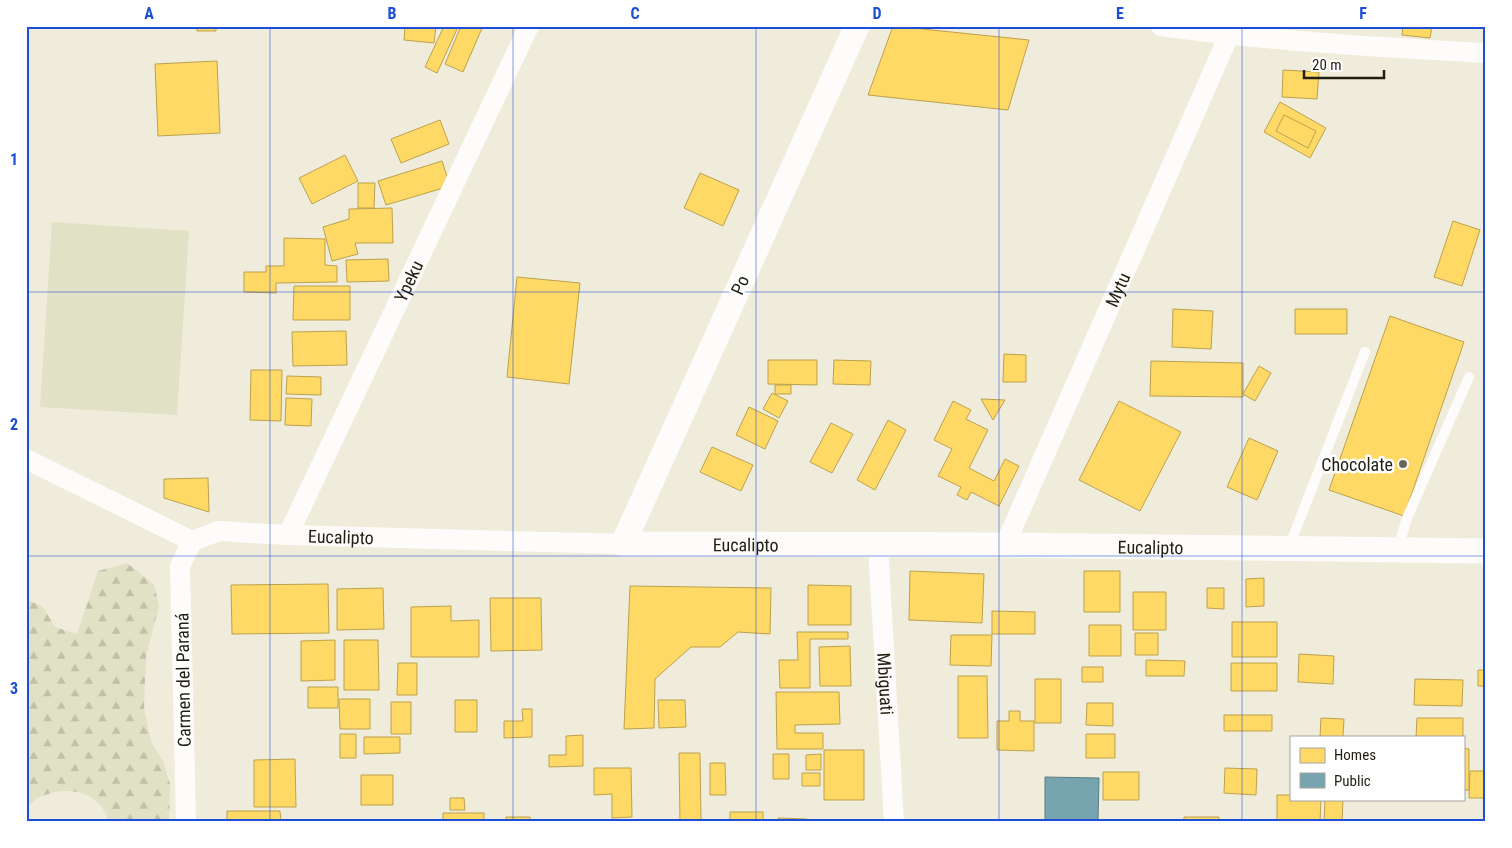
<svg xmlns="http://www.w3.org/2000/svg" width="1512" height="848" font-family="'Roboto Condensed',sans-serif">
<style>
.grass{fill:#e1e1c5}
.forest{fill:url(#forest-firs)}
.homes{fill:#ffd966;stroke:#bca14d}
.public{fill:#76a5af;stroke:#5c7c80}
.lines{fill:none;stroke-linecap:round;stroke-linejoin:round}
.service{stroke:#fdfcfa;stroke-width:10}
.minor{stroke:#fdfcfa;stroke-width:20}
.tertiary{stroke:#fdfcfa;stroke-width:25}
.grid{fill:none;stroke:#1d4ed8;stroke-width:1;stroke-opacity:0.55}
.poi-dot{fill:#696658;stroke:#fefefe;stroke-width:2}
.labels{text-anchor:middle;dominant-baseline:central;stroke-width:5;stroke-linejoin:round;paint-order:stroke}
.street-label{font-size:18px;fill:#211e12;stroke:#fefefe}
.poi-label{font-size:18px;fill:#211e12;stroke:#fefefe;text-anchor:end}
.neatline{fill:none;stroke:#1d4ed8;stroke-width:2}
.grid-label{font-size:16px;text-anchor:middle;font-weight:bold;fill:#1d4ed8}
</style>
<defs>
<pattern id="forest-firs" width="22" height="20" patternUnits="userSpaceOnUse" patternTransform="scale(1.25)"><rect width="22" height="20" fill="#e1e1c5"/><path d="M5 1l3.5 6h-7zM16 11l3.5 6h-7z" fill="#c1c1a8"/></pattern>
</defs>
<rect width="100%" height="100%" fill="#f0ecdb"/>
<!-- grass -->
<path class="grass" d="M52,222L189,231L177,415L40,407Z"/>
<!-- forest -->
<path class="forest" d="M127,563L154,584L159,606L146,656L144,707L151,742L163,761L170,783L169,822H109C100,791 69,785 42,796C36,798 31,804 26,808V599L43,607L55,627L77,634L98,571Z"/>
<!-- homes -->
<path class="homes" d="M197,26H216V31H197Z
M405,26H436L434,43L404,40Z
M444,26L458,27L437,73L425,67Z
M461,26H483L463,72L445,64Z
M893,26L1029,40L1008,110L868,95Z
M1403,26H1432L1430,38L1402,35Z
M217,61L220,133L158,136L155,64Z
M1283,70L1319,72L1317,99L1282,97Z
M1280,102L1326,128L1310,158L1264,132Z
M1284,115L1316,131L1308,148L1276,131Z
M440,120L449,144L401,163L391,139Z
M345,155L358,181L312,204L299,178Z
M442,161L450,186L386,205L378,181Z
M700,173L739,190L723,226L684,208Z
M358,183H375L374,208H358Z
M392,208L393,243H355L358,254L332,261L323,227L349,219V209Z
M1453,221L1480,230L1462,286L1434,277Z
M284,238L325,239V265L337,266V282L276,283V293L244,292V272H266V266H284Z
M388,259L389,281L347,282L346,260Z
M517,277L580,283L569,384L507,377Z
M294,286H350V320H293Z
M1173,309L1213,311L1211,349L1172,347Z
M1295,309H1347V334H1295Z
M1390,316L1464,342L1404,516L1329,490Z
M346,331L347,365L293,366L292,332Z
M1004,354L1026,355V382H1003Z
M768,360H817V385L768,384Z
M834,360L871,361L870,385L833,384Z
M1151,361L1243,363V397L1150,396Z
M1259,366L1271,373L1255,401L1243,394Z
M251,370H282L281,421L250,420Z
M287,376L321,377V395L286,394Z
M775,385H791V394H775Z
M772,393L788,401L779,418L763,409Z
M286,398L312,399L311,426L285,425Z
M981,399L1005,400L993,420Z
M953,401L971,410L966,419L988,430L969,468L994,481L1005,459L1019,466L999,506L971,492L967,500L957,495L961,487L938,476L952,449L934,440Z
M1119,401L1181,432L1140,511L1079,480Z
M749,407L778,421L765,449L736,435Z
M888,420L906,430L875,490L857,480Z
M831,423L853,434L832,473L810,462Z
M1249,438L1278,451L1257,500L1227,487Z
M712,447L753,465L741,491L700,472Z
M208,478L209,512L164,498V479Z
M910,571L984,574L982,623L909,620Z
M1084,571H1120V612H1084Z
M1264,578V606L1246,607V579Z
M328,584L329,633L232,634L231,585Z
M808,585L851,586V625H808Z
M630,586L771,588L770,634L738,632L720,647H691L655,679L654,728L624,729Z
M383,588L384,629L337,630V589Z
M1207,588H1224V609L1207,608Z
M1133,592H1166V630H1133Z
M490,598H541L542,650L491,651Z
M451,606V621L479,620V657H411V607Z
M992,611L1035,612V634H992Z
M1232,622H1277V657H1232Z
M1089,625H1121V656H1089Z
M797,632H848V639H810V688H780L779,660H798Z
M1135,633H1158V655H1135Z
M951,635H992L991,666L950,665Z
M335,640V680L301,681V641Z
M344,640H378L379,690H344Z
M850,646L851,686H820L819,647Z
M1299,654L1334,656L1333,684L1298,682Z
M1146,660L1185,661L1184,676H1146Z
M398,663H417V695H397Z
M1231,663H1277V691H1231Z
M1082,667H1103V682H1082Z
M1478,670H1486V686H1478Z
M958,676H987L988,738H958Z
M1035,679H1061V723H1035Z
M1415,679L1463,680L1462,706L1414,705Z
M308,687H338V708H308Z
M776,692H839L840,724L795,725V733H823V749H777Z
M339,699H370V729H340Z
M455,700H477V732H455Z
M658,700H685L686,727L659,728Z
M391,702H411V734H391Z
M1087,703H1113V726L1086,725Z
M522,709H532V737L504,738V721H523Z
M1009,711H1020V721H1034V751L997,750V721H1009Z
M1224,715H1272V731H1224Z
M1321,718L1344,719L1343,737H1320Z
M1417,718H1463V737H1416Z
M340,734H356V758H340Z
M1086,734H1115V758H1086Z
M583,735V766L549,767V755H566V736Z
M364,737H400V753L364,754Z
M1463,748L1469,749V790H1463Z
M824,750H864V800H824Z
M679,753H700L701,820H722V822H680Z
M773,754H789V779H773Z
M821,754V770H806V755Z
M295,759L296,807H254V760Z
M710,763H725L726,795H710Z
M594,768H631L632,817L612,818V794L594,795Z
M1225,768L1257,769L1256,795L1224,793Z
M1470,771H1486V798H1469Z
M1103,772H1139V800H1103Z
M802,773H820V786H802Z
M361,775H393V805H361Z
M1277,795H1291V799H1321L1320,822H1277Z
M450,798H464L465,810H450Z
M1325,799H1343L1342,822H1324Z
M227,811H280L281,822H227Z
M730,812H763V822H730Z
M443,813H484V822H443Z
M506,817H530V822H506Z
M1184,817H1219V822H1184Z
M778,818L807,819V822H778Z"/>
<!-- public -->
<path class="public" d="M1045,777L1099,778L1098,822H1045Z"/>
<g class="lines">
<!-- service -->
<path class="service" d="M1289,547L1365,352
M1398,549L1407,518L1469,377"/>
<!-- minor -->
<g class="minor">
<path d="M1161,26C1269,41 1377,47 1486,53"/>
<path id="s1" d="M26,459L192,541L219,531L288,535L623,544"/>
<path id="s2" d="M288,535L529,26"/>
<path id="s3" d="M1005,545L1229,35"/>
<path id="s4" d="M878,546L894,822"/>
<path d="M186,822L180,566L192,541"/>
</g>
<!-- tertiary -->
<path class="tertiary" id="s5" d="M857,26L623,544L1005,545L1486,551"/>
</g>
<!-- grid -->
<path class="grid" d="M270,26V822M513,26V822M756,26V822M999,26V822M1242,26V822M26,292H1486M26,556H1486"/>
<!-- markers -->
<circle class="poi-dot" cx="1403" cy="464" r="5"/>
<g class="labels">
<!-- street labels -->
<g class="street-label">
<text stroke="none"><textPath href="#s2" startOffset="281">Ypeku</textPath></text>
<text transform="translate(740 285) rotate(-66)">Po</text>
<text stroke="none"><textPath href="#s3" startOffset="279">Mytu</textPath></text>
<text stroke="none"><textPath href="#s1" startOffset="336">Eucalipto</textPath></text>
<text stroke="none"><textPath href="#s5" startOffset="691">Eucalipto</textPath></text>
<text stroke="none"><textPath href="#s5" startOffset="1096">Eucalipto</textPath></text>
<text transform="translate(183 680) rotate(-91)">Carmen del Paraná</text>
<text stroke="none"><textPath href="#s4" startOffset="138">Mbiguati</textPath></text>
</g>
<!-- poi labels -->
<g class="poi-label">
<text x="1393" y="464">Chocolate</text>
</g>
</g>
<!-- border -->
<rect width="1512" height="848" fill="none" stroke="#fefefe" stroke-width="55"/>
<!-- legend -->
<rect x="1290" y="736" width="175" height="65" fill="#fefefe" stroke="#a6a4a0"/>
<rect x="1300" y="748" width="25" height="15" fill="#ffd966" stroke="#a6a4a0"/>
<text x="1334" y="760" font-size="15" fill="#211e12">Homes</text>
<rect x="1300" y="773" width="25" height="15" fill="#76a5af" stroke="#a6a4a0"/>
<text x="1334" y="786" font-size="15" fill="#211e12">Public</text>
<!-- scale -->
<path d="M1304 70v8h80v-8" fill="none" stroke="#211e12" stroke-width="2.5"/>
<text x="1312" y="70" font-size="15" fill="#211e12" stroke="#fefefe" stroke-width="4" paint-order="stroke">20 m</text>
<rect x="28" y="28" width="1456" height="792" class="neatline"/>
<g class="grid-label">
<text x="149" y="19">A</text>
<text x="392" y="19">B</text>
<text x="635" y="19">C</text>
<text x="877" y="19">D</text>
<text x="1120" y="19">E</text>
<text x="1363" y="19">F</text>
<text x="14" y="165">1</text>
<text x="14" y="430">2</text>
<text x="14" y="694">3</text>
</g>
</svg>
